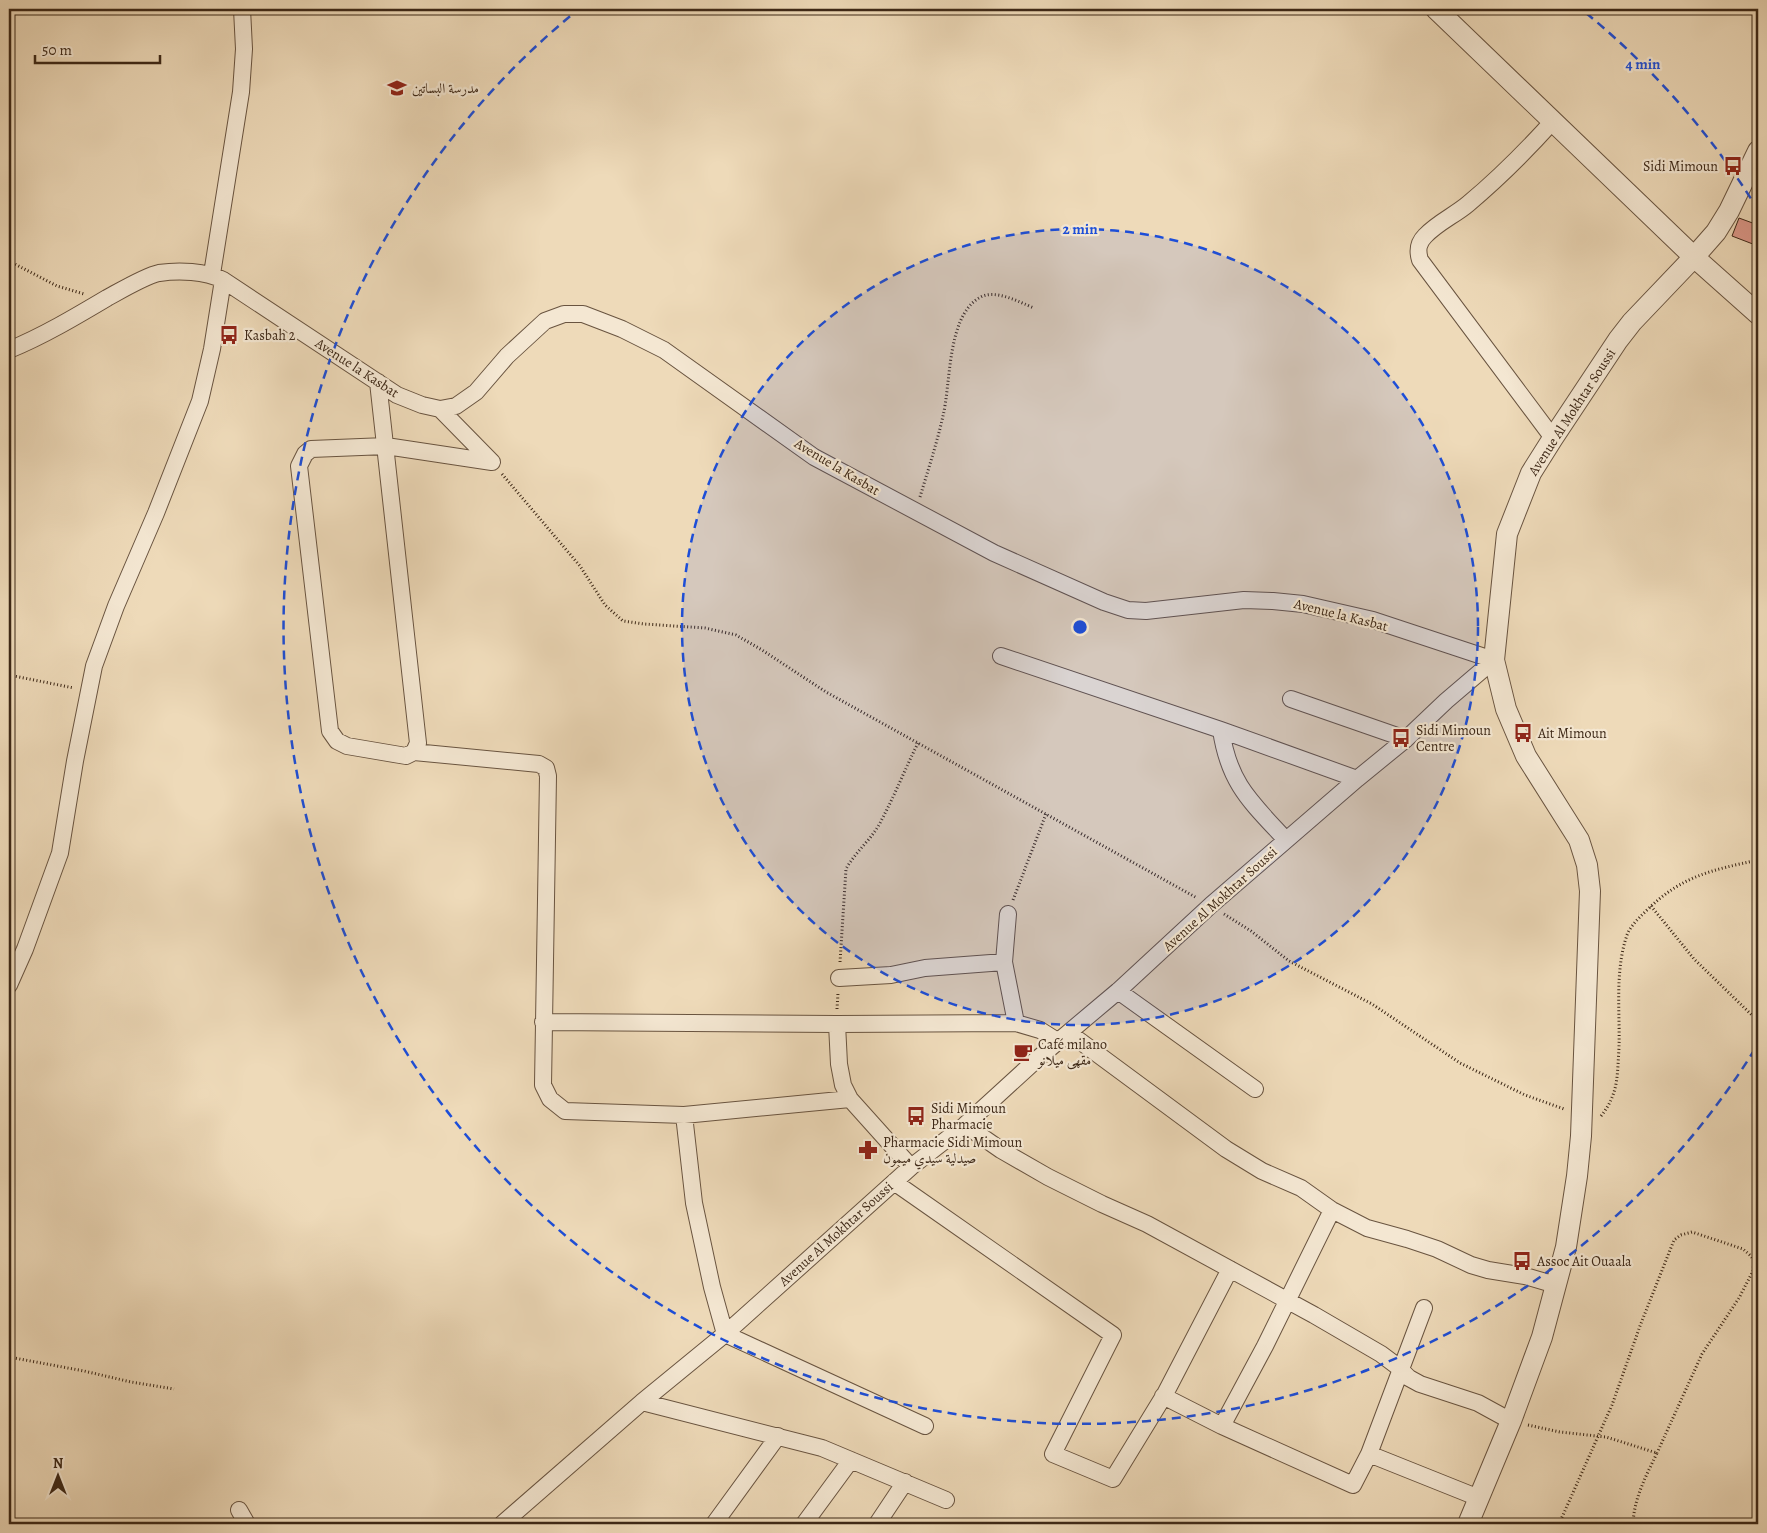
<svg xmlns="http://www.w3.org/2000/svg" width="1767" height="1533" font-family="Alegreya,Amiri,serif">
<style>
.building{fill:#de998b;stroke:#3d2817}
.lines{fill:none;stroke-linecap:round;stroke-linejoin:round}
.minor-casing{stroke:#695440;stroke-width:18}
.tertiary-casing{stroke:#695440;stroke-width:22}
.path{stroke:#3d2817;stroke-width:3;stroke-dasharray:1 2.5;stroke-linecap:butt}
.minor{stroke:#f4e7d2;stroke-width:16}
.tertiary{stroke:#f4e7d2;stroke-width:20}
.ring{fill:none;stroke:#1d4ed8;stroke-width:2.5;stroke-dasharray:9 6}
.labels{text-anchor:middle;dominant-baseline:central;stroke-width:4.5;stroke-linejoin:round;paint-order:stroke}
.poi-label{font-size:14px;fill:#3d2817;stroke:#f4e7d2;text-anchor:start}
.street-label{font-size:14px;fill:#3d2817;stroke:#f4e7d2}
.centre{fill:#1d4ed8;stroke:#f4e7d2;stroke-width:2.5}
.ring-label{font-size:15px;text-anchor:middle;font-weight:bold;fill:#1d4ed8;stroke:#f4e7d2;stroke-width:4.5;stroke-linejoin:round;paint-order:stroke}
</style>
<rect width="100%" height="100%" fill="#eedab9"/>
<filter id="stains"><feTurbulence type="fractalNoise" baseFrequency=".004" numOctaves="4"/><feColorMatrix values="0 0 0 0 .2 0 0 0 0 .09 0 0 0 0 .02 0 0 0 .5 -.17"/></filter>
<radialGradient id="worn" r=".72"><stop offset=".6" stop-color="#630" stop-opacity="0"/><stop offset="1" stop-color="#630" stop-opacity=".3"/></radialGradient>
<!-- building -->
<path class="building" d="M1739,218L1758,225V246L1732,236Z"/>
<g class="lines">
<!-- minor casing -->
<g class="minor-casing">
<path id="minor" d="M1553,121C1526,151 1499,178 1468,204C1455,215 1437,223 1425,236C1418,243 1417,250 1420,260L1553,438
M212,274L241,92L244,49L242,9
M9,350C43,336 75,317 107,298C120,291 145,276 159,273C179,270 205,271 223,280L397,395L422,405L440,409L456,406L476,392L507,356L545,321L564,314H583L622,329L664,350L814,457L994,553L1104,602L1128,610L1146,611L1244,600L1273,601L1303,604L1373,620L1494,660
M378,382L418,743L414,752L406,756L347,746L337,741L330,731L299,466L305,454L311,449L386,446L492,462
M440,409L492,462
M1001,656L1221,730L1357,779
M1291,699L1406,739
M1221,730C1229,784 1251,802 1286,840
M414,752L539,764L546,768L548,776L543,1085L550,1099L565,1111L684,1115L850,1099
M1008,914L1004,962L1016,1023
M839,978L891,975L925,968L1004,962
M9,985L25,949L60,853L75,761L94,666L116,606L156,513L200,401L212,349L223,280
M1118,991L1255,1089
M543,1022L837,1024L1016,1023L1040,1030L1059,1042
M837,1024L839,1064L843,1085L850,1099L911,1167
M1069,1033L1226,1149L1262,1171L1301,1188L1332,1210L1367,1228L1407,1239L1437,1249L1471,1265L1488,1270L1525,1276L1556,1285
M684,1115L694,1203L712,1287L725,1334L925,1426
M965,1125L1001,1150L1048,1177L1102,1204L1147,1224L1314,1315L1381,1354L1397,1366L1409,1378L1420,1384L1478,1403L1511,1421
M894,1182L1113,1335L1053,1454L1113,1479L1165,1394L1230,1269
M1163,1396L1222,1426L1353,1485L1369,1454L1424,1308
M642,1402L822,1448L946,1500
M1222,1426L1265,1346L1332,1210
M1369,1454L1479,1498
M239,1510L247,1524
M502,1524L642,1402L725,1334L911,1167L965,1125L1036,1060L1118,991L1211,905L1357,779L1406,739L1446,701L1494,660
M714,1524L778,1436
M804,1524L851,1460
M877,1524L905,1482"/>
</g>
<!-- tertiary casing -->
<g class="tertiary-casing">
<path id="tertiary" d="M1436,9L1694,257L1758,314
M1468,1524L1511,1421L1542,1337L1566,1247L1577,1176L1581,1136L1590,891L1587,865L1579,840L1526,756L1506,709L1494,660L1507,534L1531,473L1553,438L1618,340L1632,322L1694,257L1716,232L1729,211L1758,151"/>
</g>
<!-- path -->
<path class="path" d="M9,261L57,286L84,294
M502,474L580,566L605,605L623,621L644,624L705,628L736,635L762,650L826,692L1197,898
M920,497C928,470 937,443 943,416C951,383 947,317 979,298C994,288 1019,302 1034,308
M9,675L74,688
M1013,900L1046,814
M1651,906L1694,959L1758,1021
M1224,914L1251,931L1289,961L1372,1004L1460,1063L1525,1095L1564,1109
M840,962L846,869C856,851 871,840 880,823C894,797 905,769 918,743
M837,1009L838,993
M1601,1116C1619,1093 1617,1076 1619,1048C1620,1012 1615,973 1626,938C1629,927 1638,919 1646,911C1681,876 1712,870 1758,860
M9,1357L84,1371L131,1382L174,1389
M1528,1425L1560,1432L1606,1437L1657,1453C1646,1476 1634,1498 1633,1524
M1559,1524L1612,1405L1640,1326L1674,1240L1681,1235L1692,1232L1743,1249L1751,1256L1754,1261L1753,1271L1739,1298L1702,1354L1657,1453"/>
<!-- minor -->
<use href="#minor" class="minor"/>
<!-- tertiary -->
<use href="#tertiary" class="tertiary"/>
</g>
<!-- distance rings -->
<circle cx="1080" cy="627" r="398" fill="#1d4ed8" fill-opacity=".12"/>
<g class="ring">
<circle cx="1080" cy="627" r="398"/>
<path d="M1755 1049A796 796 0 1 1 574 13M1586 13A796 796 0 0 1 1755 205"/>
</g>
<!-- icons -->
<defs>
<g id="school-bare" transform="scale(1.5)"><path d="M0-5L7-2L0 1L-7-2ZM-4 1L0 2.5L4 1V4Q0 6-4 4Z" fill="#8f2418" stroke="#f4e7d2" stroke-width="2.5" paint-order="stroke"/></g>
<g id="bus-bare" transform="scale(1.5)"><path d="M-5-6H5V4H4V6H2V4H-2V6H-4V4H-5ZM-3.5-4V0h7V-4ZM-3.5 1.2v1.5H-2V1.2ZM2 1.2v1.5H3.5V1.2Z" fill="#8f2418" stroke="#f4e7d2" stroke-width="2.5" paint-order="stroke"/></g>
<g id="cafe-bare" transform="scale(1.5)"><path d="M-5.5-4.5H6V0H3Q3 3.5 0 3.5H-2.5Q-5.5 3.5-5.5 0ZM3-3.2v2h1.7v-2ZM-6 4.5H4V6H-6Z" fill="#8f2418" stroke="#f4e7d2" stroke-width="2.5" paint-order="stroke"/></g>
<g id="pharmacy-bare" transform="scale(1.5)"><path d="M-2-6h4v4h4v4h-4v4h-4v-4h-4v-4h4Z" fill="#8f2418" stroke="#f4e7d2" stroke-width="2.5" paint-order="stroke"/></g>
</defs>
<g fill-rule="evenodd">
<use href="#school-bare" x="397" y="88"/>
<use href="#bus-bare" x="1733" y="166"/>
<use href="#bus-bare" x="229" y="335"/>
<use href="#bus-bare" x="1523" y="733"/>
<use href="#bus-bare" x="1401" y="738"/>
<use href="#cafe-bare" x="1023" y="1052"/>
<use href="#bus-bare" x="916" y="1116"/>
<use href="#pharmacy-bare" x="868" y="1150"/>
<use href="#bus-bare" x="1522" y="1261"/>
</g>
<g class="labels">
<!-- poi labels -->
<g class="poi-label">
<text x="412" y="88">مدرسة البساتين</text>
<text x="1718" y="166" text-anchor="end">Sidi Mimoun</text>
<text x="244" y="335">Kasbah 2</text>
<text x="1416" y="730">Sidi Mimoun<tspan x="1416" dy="16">Centre</tspan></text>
<text x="1538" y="733">Ait Mimoun</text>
<text x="1038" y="1044">Café milano<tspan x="1038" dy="16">مقهى ميلانو</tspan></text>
<text x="931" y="1108">Sidi Mimoun<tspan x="931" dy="16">Pharmacie</tspan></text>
<text x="883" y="1142">Pharmacie Sidi Mimoun<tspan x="883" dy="16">صيدلية سيدي ميمون</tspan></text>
<text x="1537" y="1261">Assoc Ait Ouaala</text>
</g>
<!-- street labels -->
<g class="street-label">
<text transform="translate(357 368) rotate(33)">Avenue la Kasbat</text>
<text transform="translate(1572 412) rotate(-57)">Avenue Al Mokhtar Soussi</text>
<text transform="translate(837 467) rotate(31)">Avenue la Kasbat</text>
<text transform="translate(1341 615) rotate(14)">Avenue la Kasbat</text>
<text transform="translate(1220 899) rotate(-42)">Avenue Al Mokhtar Soussi</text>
<text transform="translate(836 1234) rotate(-42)">Avenue Al Mokhtar Soussi</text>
</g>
</g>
<circle cx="1080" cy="627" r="8" class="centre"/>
<g class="ring-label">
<text x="1643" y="69">4 min</text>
<text x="1080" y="234">2 min</text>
</g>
<!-- margin -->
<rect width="1767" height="1533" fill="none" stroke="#eedab9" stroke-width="30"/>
<rect x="10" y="10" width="1747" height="1513" fill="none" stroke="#3d2817" stroke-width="2.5"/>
<rect x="15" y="15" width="1737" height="1503" fill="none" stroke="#3d2817"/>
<!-- north arrow -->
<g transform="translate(58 1476)" stroke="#f4e7d2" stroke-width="4" paint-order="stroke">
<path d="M0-4L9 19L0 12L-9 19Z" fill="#3d2817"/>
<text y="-8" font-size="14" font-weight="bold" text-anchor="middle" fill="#3d2817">N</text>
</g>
<!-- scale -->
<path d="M35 55v8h125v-8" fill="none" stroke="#3d2817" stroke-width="2.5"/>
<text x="42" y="55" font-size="15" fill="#3d2817" stroke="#f4e7d2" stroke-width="4" paint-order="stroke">50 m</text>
<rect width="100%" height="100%" filter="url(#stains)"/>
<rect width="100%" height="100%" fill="url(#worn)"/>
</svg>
